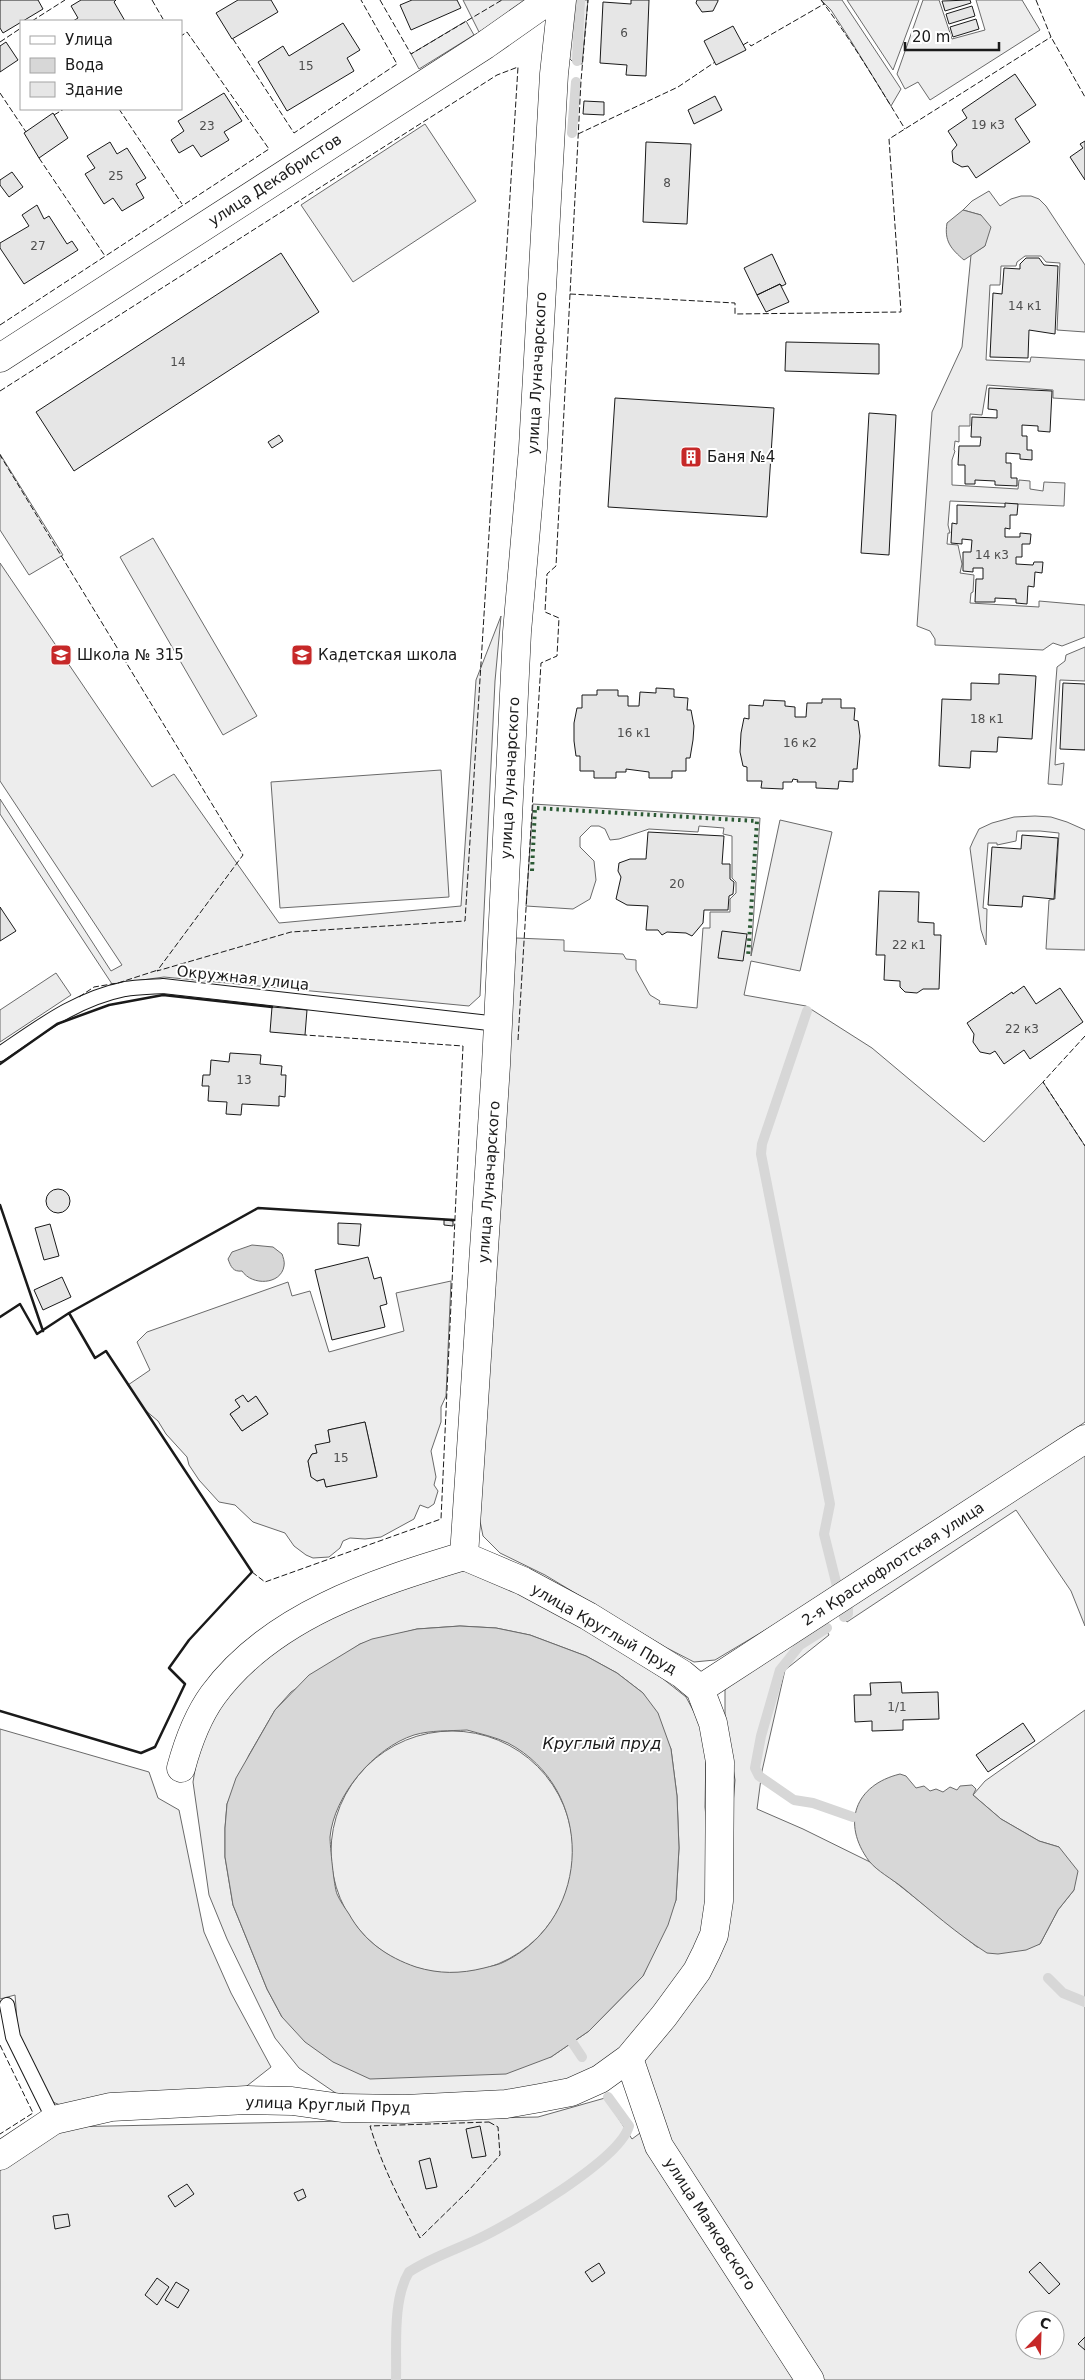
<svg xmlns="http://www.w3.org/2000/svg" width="1085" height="2380" font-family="'DejaVu Sans',sans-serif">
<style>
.built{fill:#ededed;stroke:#6a6a6a;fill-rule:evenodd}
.water{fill:#d7d7d7;stroke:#6a6a6a;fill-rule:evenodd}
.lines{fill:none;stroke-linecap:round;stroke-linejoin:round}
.stream{stroke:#d7d7d7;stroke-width:10}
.building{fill:#e6e6e6;stroke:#1a1a1a}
.lane-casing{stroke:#1a1a1a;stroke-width:16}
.street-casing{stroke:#1a1a1a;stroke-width:29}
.lane{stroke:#fff;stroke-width:14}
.street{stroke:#fff;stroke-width:28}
.hedge{stroke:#2b5a34;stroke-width:4;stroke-dasharray:2.5 4;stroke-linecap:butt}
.fence{stroke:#1a1a1a;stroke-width:1;stroke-dasharray:6 2.5;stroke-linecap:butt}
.wall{stroke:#1a1a1a;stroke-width:2.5}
.labels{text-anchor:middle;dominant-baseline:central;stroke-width:4;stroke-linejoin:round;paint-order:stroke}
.number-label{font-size:12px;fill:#4d4d4d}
.street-label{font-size:15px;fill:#1a1a1a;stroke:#fff}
.poi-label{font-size:15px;fill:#1a1a1a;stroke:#fff;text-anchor:start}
.water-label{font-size:16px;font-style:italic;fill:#1a1a1a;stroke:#fff}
</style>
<rect width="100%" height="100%" fill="#fff"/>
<!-- built -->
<path class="built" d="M463,0H531L479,32Z
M572,0H588L582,64L574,63L569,58Z
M821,0H842L901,89L891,106L851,41L831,10Z
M847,0H919L893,70Z
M923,0H939L952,39L985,30L976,0H1022L1040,30L930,100L918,82L905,89L897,74Z
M466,21L474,35L419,69L411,54Z
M425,124L476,201L353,282L301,205Z
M989,191L1000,206L1011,199L1021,196H1031L1039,199L1046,206L1085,265V332L1057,330L1060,263L1046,262L1041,256H1025L1017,262L1016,266H1001L1000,285H990L986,360L1030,362L1031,357L1085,360V400L1053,398V390L987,385L982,415L970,414V426H959V442L955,441L954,450L955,451L952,460V485L1018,489L1019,480L1030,481V489L1043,491L1044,482L1065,483L1064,506L950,501L948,525L950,533H948L947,544L958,545L962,564L960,573L974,575L973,592L971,593L970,603L1039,607V601L1085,605V637L1062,646L1053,643L1043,650L935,645V639L930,631L917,626L932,412L962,347L971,255L985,246L981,215L963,210L972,201Z
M0,454L63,555L29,575L0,530Z
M153,538L257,716L223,735L120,557Z
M0,563L152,787L174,774L279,923L461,906L476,680L501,616L495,681L480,996L469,1006L164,977L112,984L0,814V799L111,971L122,965L0,781Z
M1085,647V681L1060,680L1055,765L1064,763L1062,785L1048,784L1057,667L1065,661L1066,655Z
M441,770L449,897L280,908L271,782Z
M533,804L760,818L751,956L780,820L832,832L800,971L751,961L744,995L806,1006L872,1048L984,1142L1043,1082L1085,1146V1422L921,1537L715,1660L694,1662L667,1648L545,1575L500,1553L483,1536L479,1516L516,938L564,940V951L623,954L626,959L636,960V970L650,995L660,1001L659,1004L697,1008L703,928H710V912H730V899L736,893V882L732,878V836L723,834L724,828L699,826L698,832L649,829L619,839L610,840L605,829L599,826H591L580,837V847L594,861L596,880L590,899L573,909L526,906Z
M1035,816L1051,817L1067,822L1085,830V950L1046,949L1049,900L1055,899L1059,833L1040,831H1017L1016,841L997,845V843H988L983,908L987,909L986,945L981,930L970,848L973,841L979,829L992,823L1014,817Z
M56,973L71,995L0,1042V1010Z
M451,1281L446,1396L441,1407V1422L431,1451L436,1477L434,1485L438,1491L434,1504L428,1508L420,1505L414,1519L381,1537L365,1539L350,1538L343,1541L340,1548L329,1557L313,1558L306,1555L294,1546L285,1533L253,1522L235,1505L219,1502L199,1480L189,1465L187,1457L166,1434L158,1421L145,1410L128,1385L150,1370L137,1342L147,1332L288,1282L292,1296L310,1291L329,1352L404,1331L396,1293ZM243,1396L248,1402L256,1396L268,1414L242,1431L230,1414L240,1407L236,1400ZM365,1422L377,1476L326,1487L324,1479L317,1481L311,1476L308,1461L312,1454L317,1453L330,1442L328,1430Z
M1085,1445V1626L1071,1591L1016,1510L847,1622L839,1610Z
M454,1571H467L525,1590L662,1678L686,1697L700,1723L706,1754L705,1807L708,1837L710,1905L703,1937L674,1985L617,2052L572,2080L508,2094L357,2100L337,2094L299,2068L275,2038L227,1939L209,1895L193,1782L198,1752L217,1706L283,1642L323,1618ZM460,1626L496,1628L530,1635L586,1656L617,1673L643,1693L671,1749L677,1796L679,1848L676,1900L643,1976L589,2031L551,2057L282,2017L267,1989L233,1905L225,1857V1828L227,1804L249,1755L275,1710L291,1692L360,1644L417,1629Z
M822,1621L829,1635L785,1670L762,1771L757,1809L803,1829L870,1862L977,1947L1040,1944L1058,1910L1074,1890L1059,1847L1039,1841L1001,1819L973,1795L985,1781L1085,1710V2380H0V2169L62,2127L538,2117L605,2098L632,2139L655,2122L644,2062L699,1984L728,1865L735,1780L725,1720V1690L748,1667ZM1025,2320H1055V2350H1025Z
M0,1729L149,1772L158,1798L179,1810L204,1932L231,1993L271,2067L243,2089L63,2106L50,2101L18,2032L15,1995L0,1999Z
M331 1852a121 121 0 1 1 242 0a121 121 0 1 1-242 0Z"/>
<!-- water -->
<path class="water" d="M963,210L981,215L991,227L985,246L964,260C951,249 944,241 947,223Z
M252,1245L273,1247L282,1254C283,1257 285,1262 284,1266C281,1285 252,1286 242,1271C233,1272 231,1267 228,1259L232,1252Z
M460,1626L496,1628L530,1635L586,1656L617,1673L643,1693L658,1713L671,1749L677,1796L679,1848L676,1900L668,1925L643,1976L589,2031L551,2057L506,2074L370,2079L333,2062L305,2042L282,2017L267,1989L233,1905L225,1857V1828L227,1804L236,1778L275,1710L309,1675L360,1644L372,1639L417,1629ZM467,1730C481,1734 495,1737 508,1743C595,1789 593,1916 506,1961C499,1965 491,1966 484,1968C460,1974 439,1974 416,1967C387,1957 364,1941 349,1914C345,1908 340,1901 337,1894C334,1887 330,1845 330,1837C334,1795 374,1748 414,1735C431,1730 450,1731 467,1730Z
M900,1774L906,1776L916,1788L924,1786L930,1791L936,1789L943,1792L950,1787L957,1790L960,1786L972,1785L976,1789L973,1795L1001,1819L1039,1841L1059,1847L1078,1871L1074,1890L1058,1910L1040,1944L1026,1950L998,1954L987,1953C957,1934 930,1910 902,1887C892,1879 877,1871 869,1861C841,1823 855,1785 900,1774Z"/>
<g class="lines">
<!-- stream -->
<path class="stream" d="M577,61L580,0
M572,133L576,82
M807,1011L762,1144L761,1154L830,1504L824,1534L837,1586
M844,1617L848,1614V1608
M827,1628L800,1645L780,1670L761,1736L755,1768L759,1776L794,1800L813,1803L853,1817
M1048,1978L1063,1993L1085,2002
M572,2042L582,2057
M396,2380C397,2348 392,2300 409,2272C430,2258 455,2250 478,2239C510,2224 620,2160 629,2126L608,2097"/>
</g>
<!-- building -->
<path class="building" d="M0,0H38L43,9L3,33L0,28Z
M81,0H116L114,2L125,21H73L78,18L71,6Z
M238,0H271L278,12L232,39L216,13Z
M412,0H457L461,8L411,30L400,5Z
M631,0H649L646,76L626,75L627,65L600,63L603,2L631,4Z
M697,0H718V1L713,11L702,12L696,3Z
M970,0L971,3L945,11L942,1Z
M972,6L975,16L949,24L946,14Z
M976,19L979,29L953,37L950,27Z
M343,23L360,50L347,58L354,71L287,111L258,62L283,46L289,56Z
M733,26L746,50L716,65L704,41Z
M6,42L18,60L0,72V46Z
M1015,74L1036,105L1015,119L1030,142L976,178L968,166L962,167L953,162L952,151L957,145L948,131L967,118L962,110Z
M224,93L242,121L224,132L229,140L201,157L193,145L179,153L171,140L184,131L178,121Z
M715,96L722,110L694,124L688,110Z
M584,101L604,102V115L583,114Z
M53,113L68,138L39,158L24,133Z
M1085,141V180L1070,157L1083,148L1080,144Z
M110,142L117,154L127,148L146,178L136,184L144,198L122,211L113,198L104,204L85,174L95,168L87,156Z
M646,142L691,144L687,224L643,222Z
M12,172L23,187L9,197L0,185V180Z
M37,205L44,219L49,216L67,244L72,241L78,250L24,284L0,248V243L29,226L22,215Z
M281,253L319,312L74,471L36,412Z
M772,254L786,284L782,286L780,284L757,295L744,268Z
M1026,258H1039L1044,265L1058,266L1055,334L1029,330L1028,358L990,357L993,293L1002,294L1004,268L1020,269V264Z
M780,284L789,302L766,312L757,295Z
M786,342L879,344V374L785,371Z
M989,388L1052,391L1050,432L1038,431V426L1022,425V436H1027V450H1032V460L1020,459V454L1006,453V463H1011V478H1017V486L995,485V481L975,480V484H965V465H958L959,446H980L981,437H971L972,417L997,418V410L988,409Z
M615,398L774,408L767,517L608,507Z
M869,413L896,415L889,555L861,553Z
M279,435L283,441L272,448L268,442Z
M1005,503L1018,504L1017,515H1010V529L1005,528V537H1020V533L1031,534L1030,544H1022V557H1016V564L1033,565L1034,562H1043L1042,573L1035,572L1034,587L1028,586L1027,604L1016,603V599L995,598V602H975L976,579H983V568H973V572L963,571V552H971L972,540L962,539V544L951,543L952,523L957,524V505L1005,507Z
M999,674L1036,676L1032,739L998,737L997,752L971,751L970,768L939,766L942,699L971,700V683L999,684Z
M1063,683L1085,684V750L1060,749Z
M656,688L674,689V697L688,698L687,710H691L694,726L693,740L690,758H686V771H672V778H649V772L626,769V772H616V778H594V771H580V756H576L574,741V723L577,708H582V695H597V690H618V696H628V706H639L640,692L656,693Z
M822,699H841V708H855L854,720L858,721L860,736L857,769H853V782L839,781L838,789L816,788V782H797L798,780L793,779L792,782H783V789L761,788L762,781H747V767L743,766L740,752L741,733L744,718L749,719V705L763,706L764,700L785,701V706L795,707V717H806L807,703H822Z
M648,832L724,836L722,864H730V879L734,882L733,894L729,896L728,910H704L703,923L692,936L686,933L667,932L662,935L658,930H646L648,906L627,905L616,899L621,877L618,871L619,863L630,859H646Z
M1022,835L1058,838L1054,899L1023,896L1022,907L988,905L992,847L1021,849Z
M879,891L919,892L918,922L934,923V935H941L939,989H923L917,993L905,992L900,987V981L884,980L885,955H876Z
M0,907L16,931L0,941Z
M722,931L747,934L743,961L718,958Z
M1024,986L1036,1004L1060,988L1083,1022L1030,1059L1024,1050L1004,1064L995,1051L990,1054L980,1052L973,1042L974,1034L967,1023L1012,992L1013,994Z
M272,1007L307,1010L305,1035L270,1032Z
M230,1053L261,1055L260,1064L282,1066L281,1075H286L285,1097L279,1096V1106L242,1104L241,1115L226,1114L227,1102L208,1101L209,1086H202L203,1075H210L211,1060L229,1062Z
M46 1201a12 12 0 1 1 24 0a12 12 0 1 1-24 0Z
M444,1220L453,1221V1226L444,1225Z
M338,1223L361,1224L359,1246L338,1244Z
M50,1224L59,1256L44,1260L35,1228Z
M368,1257L374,1279L381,1277L387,1304L380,1306L385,1327L332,1340L315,1270Z
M62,1277L71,1297L43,1310L34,1290Z
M243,1395L248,1402L256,1396L268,1414L242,1431L230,1414L240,1407L235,1400Z
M365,1422L377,1477L326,1487L324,1479L317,1481L311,1477L308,1461L312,1454L317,1453L315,1445L330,1442L328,1430Z
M901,1682L902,1693L938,1692L939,1719L903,1720V1730L872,1731V1721L855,1722L854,1695H871L870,1683Z
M1023,1723L1035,1741L988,1772L976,1755Z
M480,2126L486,2156L472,2158L466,2129Z
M430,2158L437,2187L426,2189L419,2161Z
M187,2184L194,2194L175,2207L168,2196Z
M303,2189L306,2197L298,2201L294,2193Z
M68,2214L70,2226L55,2229L53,2216Z
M1040,2262L1060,2284L1049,2294L1029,2272Z
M599,2263L605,2273L592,2282L585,2272Z
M157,2278L169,2287L157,2305L145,2295Z
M176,2282L189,2290L178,2308L165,2300Z
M1085,2337V2350L1078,2344Z"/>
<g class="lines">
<!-- lane casing -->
<g class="lane-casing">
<path id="lane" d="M0,1054C40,1027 76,999 125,989C137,987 150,987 163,986L498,1024
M7,2005L13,2037L54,2120"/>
</g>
<!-- street casing -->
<g class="street-casing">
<path id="street" d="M0,358L485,45L549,0
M464,1556L496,1065L517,632L533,448L554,74L562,0
M700,1689L1085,1439
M629,2058L659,2146L810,2380
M0,2156L54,2120L111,2107L247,2100L292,2101L342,2108L405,2109L506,2104L540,2098L571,2092L600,2079L629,2058L664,2016L697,1971L706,1953L714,1935L719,1901L720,1762L713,1723L700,1689L682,1674L588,1616L523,1581L464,1556C374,1583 271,1616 213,1695C197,1717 188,1742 181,1768"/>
</g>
<!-- lane -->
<use href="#lane" class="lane"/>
<!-- street -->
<use href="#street" class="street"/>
<!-- hedge -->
<path class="hedge" d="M532,871L535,808L757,821L748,957"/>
<!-- fence -->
<path class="fence" d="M152,0L163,19
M380,0L411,54L502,0
M821,0C852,41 878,85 905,129
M1036,0L1051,37L1085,97
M32,21L65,0
M233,39L294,133L397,64L361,0
M0,42L21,28
M743,45L748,42L751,46L824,4
M0,93L26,132
M119,109L182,204
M54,115L64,109
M578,134L678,87L715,62
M39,158L105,256
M570,294L735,303V314L901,312L889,139L1051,37
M0,325L269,149L187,32L181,36
M0,391L497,75L518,67L465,921L291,932L157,971L243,855L0,455
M79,997L94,987L118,983L158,970
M1085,1036L1043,1082L1085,1146
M518,1040L541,663L557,656L559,618L545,612L547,574L556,566L581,81L588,0
M252,1572L265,1582L441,1519L463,1046L305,1035
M0,2045L33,2113L0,2134
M489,2122L498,2127L500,2155L470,2189L420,2238C400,2201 382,2166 370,2126Z"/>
<!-- wall -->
<path class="wall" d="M0,1064L57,1024L109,1005L163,995L272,1007
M0,1205L43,1331
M69,1313L258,1208L454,1220
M0,1317L20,1304L37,1334L69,1313L95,1358L106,1351L252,1572L189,1640L169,1668L185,1684L155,1747L141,1753L0,1711"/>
</g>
<!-- icons -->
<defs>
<g id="building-square" transform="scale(1.125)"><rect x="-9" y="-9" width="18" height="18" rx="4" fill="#c62828" stroke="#fff"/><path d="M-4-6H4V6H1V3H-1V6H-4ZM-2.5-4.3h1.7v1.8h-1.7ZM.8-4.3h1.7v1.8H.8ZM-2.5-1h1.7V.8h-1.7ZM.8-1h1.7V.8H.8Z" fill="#fff"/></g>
<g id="school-square" transform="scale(1.125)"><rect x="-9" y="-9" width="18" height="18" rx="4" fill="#c62828" stroke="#fff"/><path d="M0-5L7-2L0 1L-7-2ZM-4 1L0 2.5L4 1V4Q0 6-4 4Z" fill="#fff"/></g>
<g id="university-square" transform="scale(1.125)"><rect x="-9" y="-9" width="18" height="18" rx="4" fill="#c62828" stroke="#fff"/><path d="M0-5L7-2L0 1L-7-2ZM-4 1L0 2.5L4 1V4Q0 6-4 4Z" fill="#fff"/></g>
</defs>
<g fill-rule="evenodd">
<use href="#building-square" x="691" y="457"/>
<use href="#school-square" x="61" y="655"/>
<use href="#university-square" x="302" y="655"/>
</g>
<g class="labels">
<!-- number labels -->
<g class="number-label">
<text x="624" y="33">6</text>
<text x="306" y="66">15</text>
<text x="988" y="125">19 к3</text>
<text x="207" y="126">23</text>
<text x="116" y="176">25</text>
<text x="667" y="183">8</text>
<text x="38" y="246">27</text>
<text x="1025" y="306">14 к1</text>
<text x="178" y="362">14</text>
<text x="992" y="555">14 к3</text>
<text x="987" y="719">18 к1</text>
<text x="634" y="733">16 к1</text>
<text x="800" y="743">16 к2</text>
<text x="677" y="884">20</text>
<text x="909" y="945">22 к1</text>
<text x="1022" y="1029">22 к3</text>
<text x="244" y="1080">13</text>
<text x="341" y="1458">15</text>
<text x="897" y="1707">1/1</text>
</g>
<!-- street labels -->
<g class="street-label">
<text transform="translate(275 180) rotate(-33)">улица Декабристов</text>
<text transform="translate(537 373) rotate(-87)">улица Луначарского</text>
<text transform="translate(510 778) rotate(-87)">улица Луначарского</text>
<text transform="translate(243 978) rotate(6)">Окружная улица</text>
<text transform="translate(489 1182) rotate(-86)">улица Луначарского</text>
<text transform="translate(893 1564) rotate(-33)">2-я Краснофлотская улица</text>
<text transform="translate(604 1629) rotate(30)">улица Круглый Пруд</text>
<text transform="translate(328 2105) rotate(2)">улица Круглый Пруд</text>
<text transform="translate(710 2224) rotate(57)">улица Маяковского</text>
</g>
<!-- poi labels -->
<g class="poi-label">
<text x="707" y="457">Баня №4</text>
<text x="77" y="655">Школа № 315</text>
<text x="318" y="655">Кадетская школа</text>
</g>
<!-- water labels -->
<g class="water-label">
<text x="602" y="1743">Круглый пруд</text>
</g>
</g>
<!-- legend -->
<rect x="20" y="20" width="162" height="90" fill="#ffffff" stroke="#a3a3a3"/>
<rect x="30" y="36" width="25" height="8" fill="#ffffff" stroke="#a3a3a3"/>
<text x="65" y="45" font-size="15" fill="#1a1a1a">Улица</text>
<rect x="30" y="58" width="25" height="15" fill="#d7d7d7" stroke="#a3a3a3"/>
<text x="65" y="70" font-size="15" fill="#1a1a1a">Вода</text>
<rect x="30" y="82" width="25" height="15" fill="#e6e6e6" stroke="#a3a3a3"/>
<text x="65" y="95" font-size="15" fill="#1a1a1a">Здание</text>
<!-- north arrow -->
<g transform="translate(1040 2335) rotate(23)"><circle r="24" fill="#ffffff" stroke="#a3a3a3"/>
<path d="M0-4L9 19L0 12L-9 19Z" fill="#c62828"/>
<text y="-8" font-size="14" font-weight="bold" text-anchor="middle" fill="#1a1a1a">С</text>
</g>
<!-- scale -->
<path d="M905 42v8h94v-8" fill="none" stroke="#1a1a1a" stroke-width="2.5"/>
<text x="912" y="42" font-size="15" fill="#1a1a1a" stroke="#ffffff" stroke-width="4" paint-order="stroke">20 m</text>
</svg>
